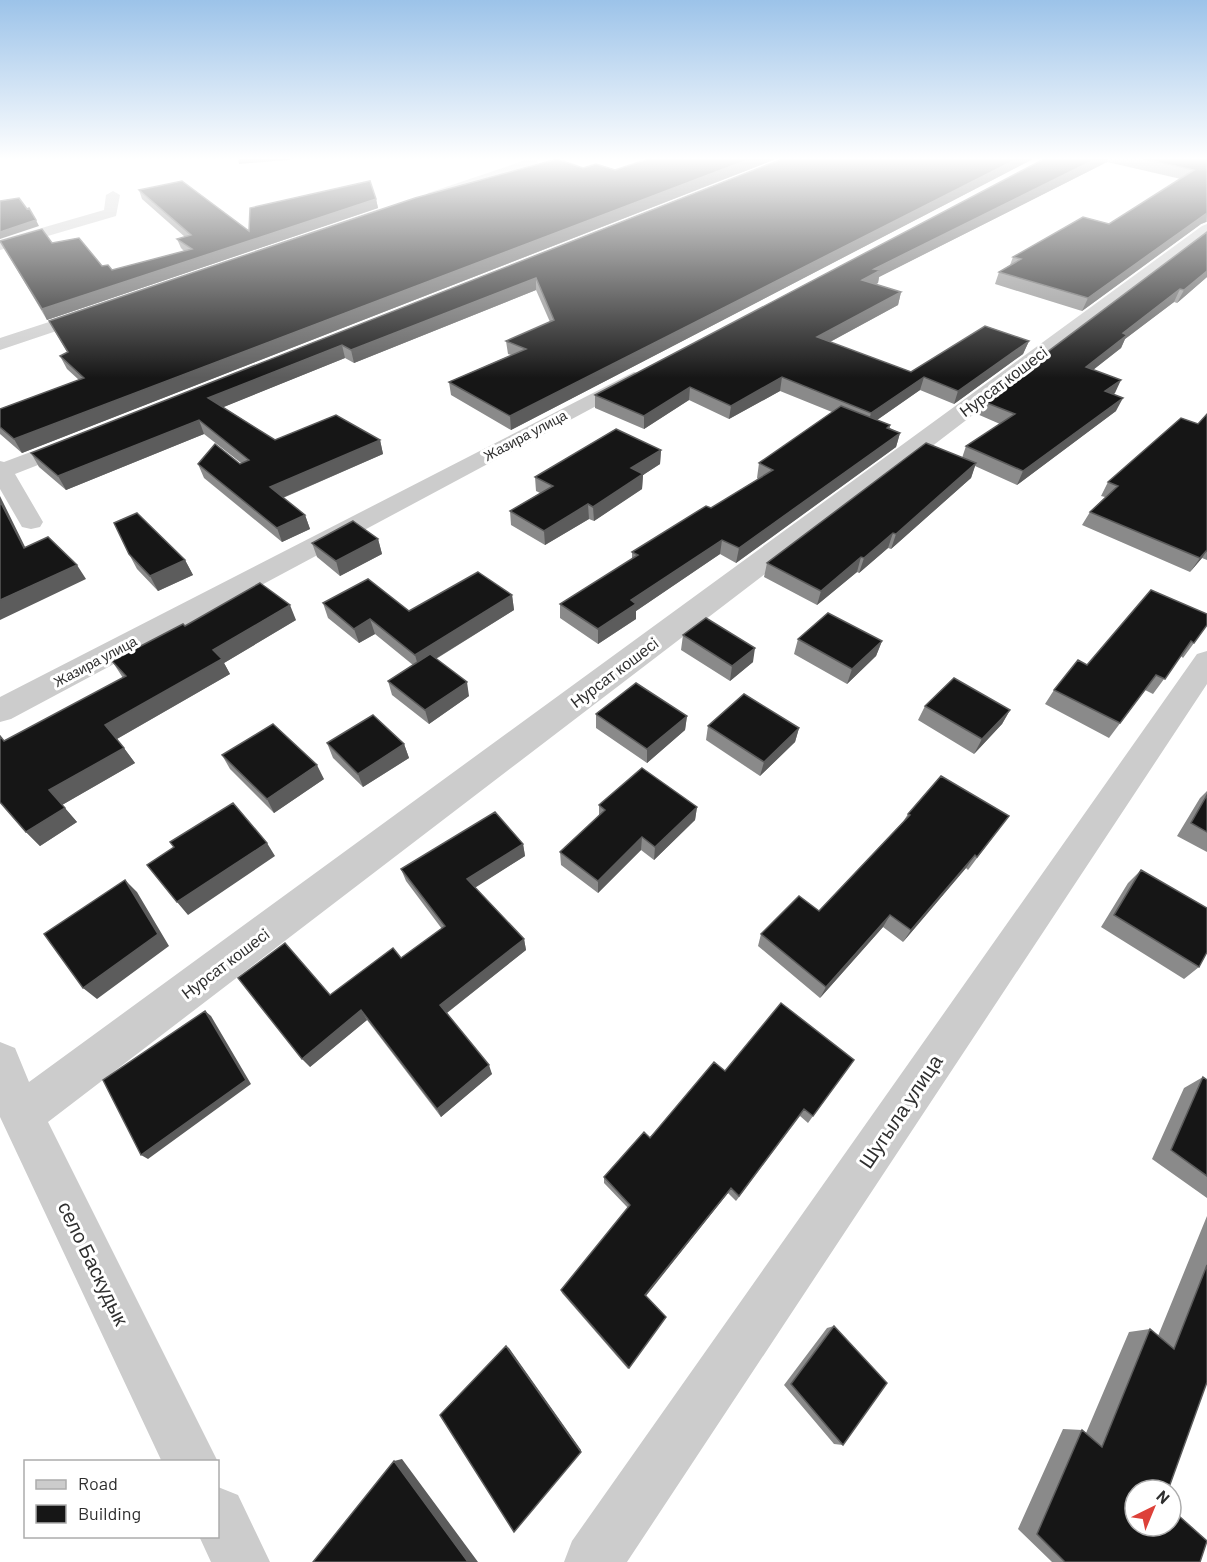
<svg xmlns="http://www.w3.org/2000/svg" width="1207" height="1562" font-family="Barlow,sans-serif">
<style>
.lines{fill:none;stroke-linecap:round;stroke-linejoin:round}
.minor{fill:#ccc;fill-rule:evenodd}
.wall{fill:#8a8a8a}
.shaded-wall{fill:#5c5c5c}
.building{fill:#161616;stroke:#5c5c5c;stroke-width:1.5}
.labels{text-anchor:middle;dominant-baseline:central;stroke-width:6;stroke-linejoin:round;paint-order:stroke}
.far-street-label{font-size:14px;fill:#2f2f2f;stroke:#fff}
.street-label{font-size:16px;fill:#2f2f2f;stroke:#fff}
.near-street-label{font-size:20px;fill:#2f2f2f;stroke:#fff}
</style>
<rect width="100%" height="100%" fill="#fff"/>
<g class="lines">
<!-- minor -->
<path class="minor" d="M526,160H536L538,163L536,166L438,199H428L426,196L428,193Z
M113,191L120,195L116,216L0,250V240L104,210L106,195Z
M1207,224V236L48,1122L218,1462V1464V1462H162L0,1117V1042L15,1048L29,1082L1202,226Z
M95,307L101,308L104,312L101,316L0,350V338Z
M634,372L641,374L644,378L641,382L11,719L0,722V697Z
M76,435L84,437L87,442L84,447L15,474L43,522L40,527L31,529L22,527L0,489V461L4,462Z
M1207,651V684L627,1562H564L572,1541L1197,654Z
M218,1487L238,1495L270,1562H211L199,1536H218Z"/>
</g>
<!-- wall -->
<path class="wall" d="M681,159H776L22,453L0,434V409L79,380L67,369L60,356L67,352L49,321L583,168L615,170Z
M782,159H1033L511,430L451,395L449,382L511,355L508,354L506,341L550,322L536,290L354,363L345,358L223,407L275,440H380L383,454L283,498L305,515L310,529L282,542L204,478L198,464L241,463L204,434L66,490L39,467L31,453Z
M1044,159H1207V222H1206L1201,224L1082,311L995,284L999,272L1010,265L1013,257L1109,224L1181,179L1107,162L879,277L878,283L875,284L901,292L898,305L830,342L911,372L1029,341L1023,354L954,404L920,390L877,420L890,425V428L900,433L896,447L736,563L720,554L636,611V619L598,644L560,618V604L632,559V552L711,508L758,479L757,478L759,463L832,412L780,391L729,419L689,400L644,429L595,408V395Z
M139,190L249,231L376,199L378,208L47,320L0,241L52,243L112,270L184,251L181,248L177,239L185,237L142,199Z
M1207,232V277L1177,303L1174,302L1125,339L1121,348L1093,370L1115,393L1113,394L1116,411L1017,485L975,466L971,478L891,549L888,548L859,573L857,572L817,605L764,577L767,563L962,458L966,446L1000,424L977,414L982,401Z
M1207,414V560L1202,558L1190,572L1082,525L1090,512L1105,497L1101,496L1108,482L1198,424Z
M661,450L660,464L643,475L642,489L594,521L589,519L545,545L511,525L510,511L540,493L536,491L535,477Z
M378,539L382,554L340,576L317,557L312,543Z
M129,554L185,560L193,575L158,591L137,569Z
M1151,590L1194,643L1183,658L1181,656L1153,694L1145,690L1109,738L1045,704L1054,690L1087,665Z
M512,595L514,610L436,659L469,696L429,724L392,695L388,681L413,665L375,634L359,643L328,618L323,603L409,611Z
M296,620L224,663L230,674L117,739L135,763L62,805L77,822L40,846L26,832L4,741L123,678L112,661L185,626Z
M683,635L753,662L730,681L681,650Z
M798,639L882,641L876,656L847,684L794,654Z
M925,706L1010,710L1002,724L974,754L918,720Z
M596,714L687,716L685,730L647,763L596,728Z
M708,726L799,728L795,742L760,776L706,740Z
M327,743L404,744L409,758L363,787L333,758Z
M222,755L324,779L274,813L230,769Z
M1207,791V852L1177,836L1200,798Z
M599,805L697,807L695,820L654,860L641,850L598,893L561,865L560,852L599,816Z
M908,814L999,829L968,870L966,868L903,942L883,927L820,998L758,946L761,934L819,911L903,822Z
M523,844L525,856L475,887L524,939L526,950L447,1013L492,1074L441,1117L367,1020L310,1067L330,995L401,958L442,929L406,881L401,869Z
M1141,870L1199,967L1184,979L1101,927L1128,883Z
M854,1060L808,1123L800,1116L736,1201L728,1193L646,1296L666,1317L628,1369L562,1293L561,1290L628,1208L604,1183V1177L725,1071Z
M1203,1077L1207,1080V1198L1152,1159L1184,1088Z
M1207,1216V1382L1135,1490L1200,1562H1052L1018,1529L1063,1429L1082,1430L1086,1433L1129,1332L1150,1329L1158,1336Z
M834,1326L843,1445L834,1444L784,1385L827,1328Z"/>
<!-- shaded-wall -->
<path class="shaded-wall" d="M238,159H300L239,164Z
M750,159H776L22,453L14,439Z
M1017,159H1033L511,430L510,416Z
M1096,159H1108L1107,162L879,277L878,283L860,293L862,280L874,269Z
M376,199L378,208L47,320L42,309Z
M1207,213L1206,222L1201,224L1082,311L1088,298Z
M36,220L39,226L0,239V232Z
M1207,271V277L1177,303L1184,290Z
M536,278V290L354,363L351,350Z
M1180,289L1174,302L1125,339L1121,348L1080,380L1086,367L1123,333Z
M901,292L898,305L815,350L817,337Z
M1029,341L1023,354L954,404L958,391Z
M342,345L345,358L214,411L208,398Z
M782,377L780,391L729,419L731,406Z
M924,377L920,390L867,427L871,413Z
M1121,380L1115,393L1099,405L1105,391Z
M690,387L689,400L644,429V416Z
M1123,398L1116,411L1017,485L1023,471Z
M199,420L204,434L66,490L58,476Z
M900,433L896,447L736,563L739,548Z
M380,440L383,454L275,501L270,487Z
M661,450L660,464L643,475L642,489L594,521L593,507L631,468Z
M976,463L971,478L891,549L896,534Z
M0,496L33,563L24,548L0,501Z
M588,504L589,519L545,545L544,531Z
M305,515L310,529L282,542L277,528Z
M893,533L888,548L859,573L864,558Z
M378,539L382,554L340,576L336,561Z
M722,540L720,554L636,611V619L598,644V629L631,600Z
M1207,550L1202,558L1190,572L1200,558Z
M861,557L857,572L817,605L821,591Z
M185,560L193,575L158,591L150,576Z
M77,565L86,579L0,620V600Z
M512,595L514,610L419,669L415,655Z
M290,605L296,620L224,663L230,674L115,740L105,725L213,650Z
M370,619L375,634L359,643L354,629Z
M882,641L876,656L847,684L852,669Z
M755,648L753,662L730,681L732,666Z
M467,682L469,696L429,724L425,710Z
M1010,710L1002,724L974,754L982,739Z
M687,716L685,730L647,763V749Z
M799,728L795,742L760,776L764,762Z
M404,744L409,758L363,787L358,774Z
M124,748L135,763L62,805L49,790Z
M317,765L324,779L274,813L267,799Z
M697,807L695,820L654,860L655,847Z
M65,808L77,822L40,846L26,832Z
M642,837L641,850L598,893V881Z
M267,843L275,856L188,915L177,902Z
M523,844L525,856L470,891L467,879Z
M975,855L966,868L903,942L911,930Z
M125,880L137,892L169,946L97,999L83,988Z
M890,915L883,927L820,998L826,987Z
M524,939L526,950L444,1015L440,1005Z
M361,1010L367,1020L310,1067L302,1059Z
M205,1011L211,1016L251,1084L148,1159L141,1155Z
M489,1065L492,1074L441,1117L437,1109Z
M731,1188L728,1193L644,1298L645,1295Z
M506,1346L509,1348L581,1450V1452Z
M402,1459L478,1562H468L394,1461Z"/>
<!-- building -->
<path class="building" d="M557,159L583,168L596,164L615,170L648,159H675L679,160L681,159H750L14,439L0,427V409L84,378L60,356L68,352L49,321L415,198Z
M782,159H1017L510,416L449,382L526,349L506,341L554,320L536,278L351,350L342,345L208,398L275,440L336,415L380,440L270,487L305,515L277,528L198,464L215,444L240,464L249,460L199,420L58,476L31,453Z
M1044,159H1096L874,269L881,270L862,280L901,292L817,337L911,372L985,326L1029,341L958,391L924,377L871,413L782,377L731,406L690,387L644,416L595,395Z
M1144,159H1207V213L1088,298L999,272L1021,259L1013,257L1083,217L1109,224L1194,170Z
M182,181L249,231L250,208L370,181L376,199L42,309L0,241L42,229L52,243L79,238L102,266L108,265L112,270L192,249L177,239L191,235L139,190Z
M19,198L27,209L29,208L36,220L0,232V201Z
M1207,232V271L1184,290L1180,289L1123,333L1127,335L1086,367L1121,380L1105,391L1123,398L1023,471L966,446L1015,414L982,401Z
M841,406L890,425L887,428L900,433L739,548L722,540L631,600L636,604L598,629L560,604L638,555L632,552L706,506L711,508L773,470L759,463Z
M1207,414V550L1200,558L1090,512L1118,486L1108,482L1181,418L1198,424Z
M616,429L661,450L631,468L643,474L593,507L588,504L544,531L510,511L553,486L535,477Z
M926,443L976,463L896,534L893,533L864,558L861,557L821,591L767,563Z
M0,501L24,548L48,537L77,565L0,600Z
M137,513L185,560L150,576L129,554L114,523Z
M353,521L378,539L336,561L312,543Z
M478,572L512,595L415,655L370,619L354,629L323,603L368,579L409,611Z
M260,583L290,605L213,650L222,659L105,725L124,748L49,790L65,808L26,832L0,802V736L4,741L126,676L112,661L183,624L185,626Z
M1151,590L1207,614V625L1194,643L1191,641L1165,679L1156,675L1120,723L1054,690L1078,660L1087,665Z
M828,613L882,641L852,669L798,639Z
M706,618L755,648L732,666L683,635Z
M430,654L467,682L425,710L388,681Z
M954,678L1010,710L982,739L925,706Z
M636,683L687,716L647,749L596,714Z
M744,694L799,728L764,762L708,726Z
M373,715L404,744L358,774L327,743Z
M273,724L317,765L267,799L222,755Z
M642,768L697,807L655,847L642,837L598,881L560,852L605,810L599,805Z
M941,776L1009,816L977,857L975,855L911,930L890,915L826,987L761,934L799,896L819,911L910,815L908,814Z
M1207,795V832L1191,823Z
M233,803L267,843L177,902L147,865L174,847L170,842Z
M495,812L523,844L467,879L524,939L440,1005L489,1065L437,1109L361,1010L302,1059L238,978L285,943L330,995L393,948L401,958L445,926L401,869Z
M1141,870L1207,908V952L1199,967L1114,915Z
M125,880L158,934L83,988L44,934Z
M781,1003L854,1060L813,1116L804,1109L739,1196L731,1188L645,1295L666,1317L629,1368L561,1290L630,1205L604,1177L644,1132L650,1138L714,1062L725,1071Z
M205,1011L246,1080L141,1155L103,1080Z
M1203,1077L1207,1080V1176L1171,1150Z
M1207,1265V1382L1168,1490H1135V1526H1171V1509L1207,1541L1200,1562H1065L1037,1534L1082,1430L1102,1447L1150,1329L1174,1349Z
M834,1326L887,1383L843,1445L791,1384Z
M506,1346L581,1452L514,1532L440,1415Z
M394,1461L468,1562H313Z"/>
<!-- sky -->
<linearGradient id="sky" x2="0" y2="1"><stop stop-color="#9cc3e9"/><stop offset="0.42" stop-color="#fff"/><stop offset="1" stop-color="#fff" stop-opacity="0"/></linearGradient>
<rect width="1207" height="378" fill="url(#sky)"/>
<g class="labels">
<!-- far-street labels -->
<g class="far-street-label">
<text transform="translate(525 435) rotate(-28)">Жазира улица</text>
<text transform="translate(95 661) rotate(-28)">Жазира улица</text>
</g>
<!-- street labels -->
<g class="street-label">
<text transform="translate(1003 381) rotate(-37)">Нурсат кошесi</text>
<text transform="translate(614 672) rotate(-37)">Нурсат кошесi</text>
<text transform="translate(225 963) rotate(-37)">Нурсат кошесi</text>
</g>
<!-- near-street labels -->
<g class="near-street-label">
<text transform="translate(900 1111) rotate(-56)">Шугыла улица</text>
<text transform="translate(94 1263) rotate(64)">село Баскудык</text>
</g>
</g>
<!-- legend -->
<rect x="24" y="1460" width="195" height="78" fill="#ffffff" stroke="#acacac" stroke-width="1.5"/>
<rect x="36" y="1480" width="30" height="9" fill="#cccccc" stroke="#acacac" stroke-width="1.5"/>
<text x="78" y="1490" font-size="18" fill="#2f2f2f">Road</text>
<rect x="36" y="1505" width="30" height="18" fill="#161616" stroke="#acacac" stroke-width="1.5"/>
<text x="78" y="1520" font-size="18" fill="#2f2f2f">Building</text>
<!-- north arrow -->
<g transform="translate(1153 1508) rotate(43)"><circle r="28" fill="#ffffff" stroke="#acacac" stroke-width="1.5"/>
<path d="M0-4.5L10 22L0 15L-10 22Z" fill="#dd4139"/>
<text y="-9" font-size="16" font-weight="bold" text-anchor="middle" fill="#2f2f2f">N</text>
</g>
</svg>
